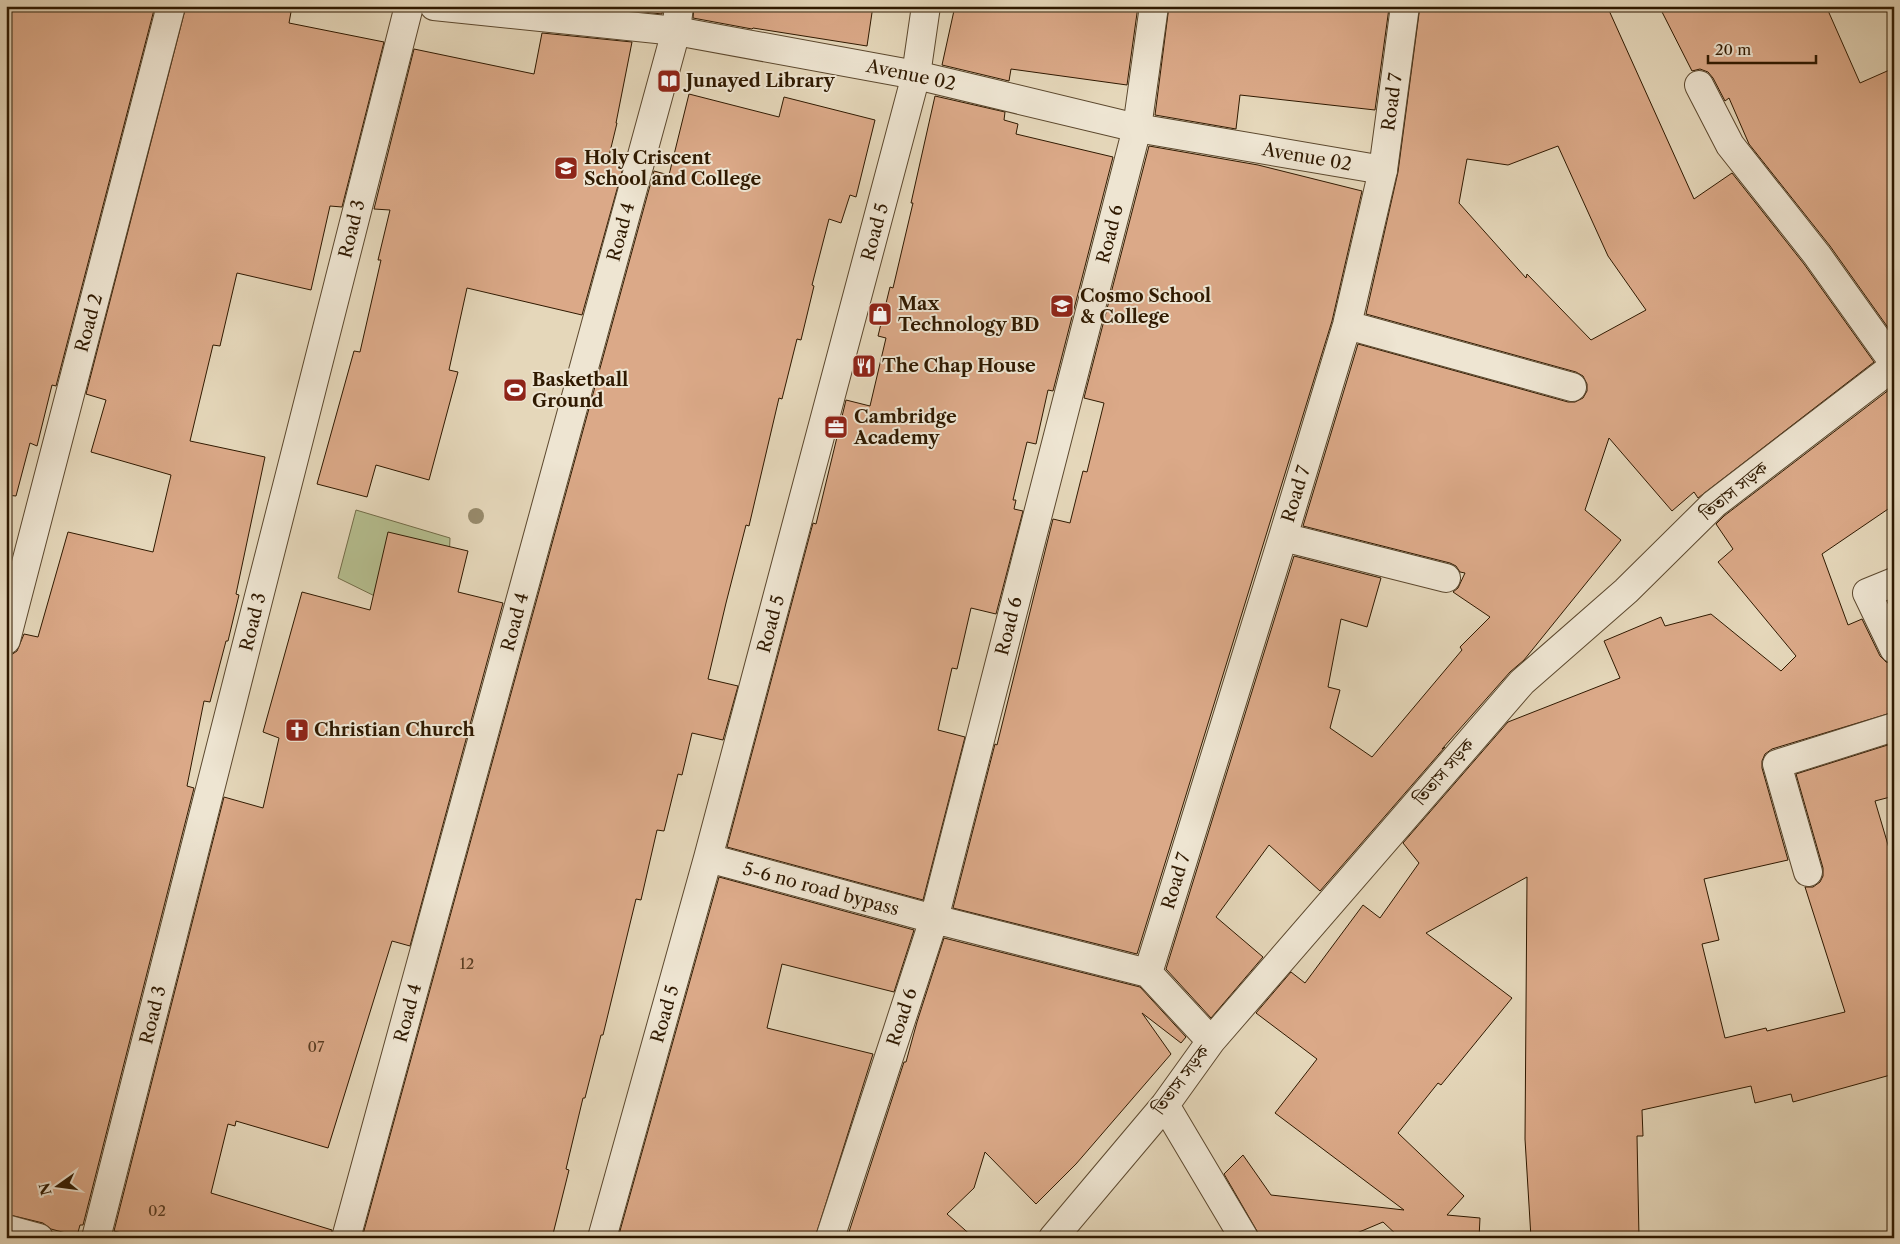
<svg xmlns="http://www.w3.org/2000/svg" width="1900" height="1244" font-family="'Libre Caslon Text','Noto Serif Bengali',serif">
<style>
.green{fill:#b5be8f;stroke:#726c48}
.building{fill:#dba988;stroke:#2f1900;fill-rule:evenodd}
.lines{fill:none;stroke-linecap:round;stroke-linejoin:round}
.minor-casing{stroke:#5c482e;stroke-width:30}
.tertiary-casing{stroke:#5c482e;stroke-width:30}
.minor{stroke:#eee5d2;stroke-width:28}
.tertiary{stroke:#eee5d2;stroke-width:28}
.tree{fill:#978a6b}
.labels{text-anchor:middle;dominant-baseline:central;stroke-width:4;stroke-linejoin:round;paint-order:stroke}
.number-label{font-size:15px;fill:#5a3d22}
.street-label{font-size:18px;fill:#2f1900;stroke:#eee5d2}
.poi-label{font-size:18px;font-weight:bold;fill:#2f1900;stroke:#eee5d2;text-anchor:start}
</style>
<rect width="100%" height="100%" fill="#e5d7ba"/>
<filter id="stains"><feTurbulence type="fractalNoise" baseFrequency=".004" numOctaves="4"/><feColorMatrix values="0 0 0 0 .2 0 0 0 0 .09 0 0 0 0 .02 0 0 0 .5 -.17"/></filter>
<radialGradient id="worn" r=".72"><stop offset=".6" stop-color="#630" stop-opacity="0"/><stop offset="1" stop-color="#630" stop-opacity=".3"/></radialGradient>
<!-- green -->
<path class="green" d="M356,510L450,538L446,631L338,578Z"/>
<!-- building -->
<path class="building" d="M6,6H155L56,386L52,385L37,446L30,443L16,496L6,495Z
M186,6H265L291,12L289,23L384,42L342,207L330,206L311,290L237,273L220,346L213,345L190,441L265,457L236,594L239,595L228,641H226L210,702L204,701L187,786L194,788L83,1225H80L77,1236L51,1229L43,1223L6,1214V655H11L17,651L24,634L38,637L68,532L153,552L171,475L91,452L106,400L86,394Z
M588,6H663L662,14Z
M694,6H873L867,46L753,28L752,29L693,18Z
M955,6H1138L1127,85L1011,69L1009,81L942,65Z
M1169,6H1374L1389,8L1375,110L1240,95L1236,129L1155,115Z
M1420,6H1607L1694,199L1732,173L1804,264L1874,362L1698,498L1694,492L1672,511L1609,438L1585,510L1621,540L1524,660L1510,672L1442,749L1445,747L1320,891L1269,845L1216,917L1263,957L1211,1018L1166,969L1294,556L1381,578L1367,627L1341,619L1328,687L1340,690L1330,728L1372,757L1462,650L1460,647L1490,617L1453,592L1458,588L1465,573L1460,572L1456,566L1450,563L1303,526L1358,344L1568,402H1575L1583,398L1587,391V384L1583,376L1576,372L1366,314L1398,172ZM1558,146L1608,256L1646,310L1591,340L1527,274L1526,278L1459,203L1467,159L1508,165Z
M1659,6H1826L1860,83L1894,68V336L1830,246L1749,144L1729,98L1725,101L1713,78L1708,72L1700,69L1692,71Z
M542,33L632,42L616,123H617L608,160L624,164L582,315L467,288L449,370L458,372L429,480L376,465L367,497L317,484L354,351L360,352L381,260H378L390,210L374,209L414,49L534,74Z
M689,94L779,117L784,97L875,120L856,197L850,195L841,223L829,219L812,285L814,286L801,340L797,339L782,399L779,398L749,526L746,525L726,603L708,679L738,686L723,740L692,733L682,775L678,774L664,831L657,830L641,900L636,899L603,1035H601L585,1098H583L566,1169L569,1170L552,1238H362L654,171L669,175Z
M935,96L1005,112L1004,120L1018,124L1016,134L1113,157L1053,391L1048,390L1036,444L1027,442L1013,500H1016L1014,509L1023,511L996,614L971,608L957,669L952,668L938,730L965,737L923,900L727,847L813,523L816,524L846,400L870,406L886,338L878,336L890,287L893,288L913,203H911Z
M1149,146L1258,165L1362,191L1332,321L1137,954L953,908L995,744L997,745L1053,519L1070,523L1083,471L1087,472L1104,403L1084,398Z
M1894,386V505L1822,554L1848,625L1862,619L1880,656L1886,662L1894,664V712L1772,749L1765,754L1762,761V768L1788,860L1704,879L1719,940L1702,944L1725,1038L1766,1028L1767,1031L1845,1012L1805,887H1813L1820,882L1823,876V868L1796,774L1894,743V796L1875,801L1894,865V1074L1793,1102L1791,1094L1755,1103L1751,1086L1642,1110L1643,1136H1637L1639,1238H1531L1525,1139L1527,877L1426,933L1512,998L1441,1085L1438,1083L1398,1133L1464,1196L1447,1215L1480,1218L1479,1238H1400L1383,1222L1345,1238H1261L1224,1174L1243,1155L1271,1195L1404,1210L1275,1113L1317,1059L1256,1013L1291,972L1305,983L1363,905L1380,918L1419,863L1403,843L1508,722L1620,678L1604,641L1661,617L1665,626L1711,614L1781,671L1796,656L1718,562L1733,549L1716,524L1724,516Z
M388,532L468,551L458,592L503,603L410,946L392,941L328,1148L236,1121L235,1126L228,1124L211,1193L332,1230L331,1238H141L114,1231L224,797L263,808L279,738L263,732L302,592L370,610Z
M719,877L914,930L894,992L782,964L767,1028L873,1054L815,1238H618Z
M944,938L1140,987L1186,1037L1181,1043L1142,1013L1171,1054L1076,1164L1036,1204L985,1152L974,1188L947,1214L974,1238H847L904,1062H906L917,1022Z"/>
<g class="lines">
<!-- minor casing -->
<g class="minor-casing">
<path id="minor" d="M1699,85L1730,145L1817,255L1894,363
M1347,325L1572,387
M1283,537L1446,578
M1894,582L1867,593L1894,649
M6,640L171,6
M708,858L934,919L1148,973
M1808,872L1777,764L1894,727
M1148,973L1283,537L1347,325L1383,170L1405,6
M1148,973L1211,1041
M1165,1105L1244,1238
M96,1238L409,6
M346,1238L676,31L679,6
M602,1238L708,858L916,75L926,6
M830,1238L934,919L1137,128L1154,6
M1053,1238L1165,1105L1211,1041L1522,682L1626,591L1714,504L1894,366"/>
</g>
<!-- tertiary casing -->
<g class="tertiary-casing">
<path id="tertiary" d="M434,6L676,31L916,75L1137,128L1383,170
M6,1229L39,1238"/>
</g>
<!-- minor -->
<use href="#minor" class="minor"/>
<!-- tertiary -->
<use href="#tertiary" class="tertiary"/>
</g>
<!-- trees -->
<circle class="tree" cx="476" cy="516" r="8"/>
<!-- icons -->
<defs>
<g id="library-square" transform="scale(1.25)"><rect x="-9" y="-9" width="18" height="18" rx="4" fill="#8f2418" stroke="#eee5d2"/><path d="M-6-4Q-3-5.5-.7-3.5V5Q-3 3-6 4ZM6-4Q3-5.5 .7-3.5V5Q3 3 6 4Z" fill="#fff"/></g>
<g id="school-square" transform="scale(1.25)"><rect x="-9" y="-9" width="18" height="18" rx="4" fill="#8f2418" stroke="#eee5d2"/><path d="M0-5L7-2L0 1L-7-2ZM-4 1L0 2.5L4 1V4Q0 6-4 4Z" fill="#fff"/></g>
<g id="shop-square" transform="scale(1.25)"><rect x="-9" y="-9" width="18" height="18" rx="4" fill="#8f2418" stroke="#eee5d2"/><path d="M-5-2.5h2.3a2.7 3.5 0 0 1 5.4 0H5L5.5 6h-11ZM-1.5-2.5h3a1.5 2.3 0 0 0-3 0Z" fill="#fff"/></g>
<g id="restaurant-square" transform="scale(1.25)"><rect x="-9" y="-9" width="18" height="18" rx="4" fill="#8f2418" stroke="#eee5d2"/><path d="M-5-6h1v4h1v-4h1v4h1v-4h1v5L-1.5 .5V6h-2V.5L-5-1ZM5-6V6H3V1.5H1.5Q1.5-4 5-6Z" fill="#fff"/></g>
<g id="stadium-square" transform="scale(1.25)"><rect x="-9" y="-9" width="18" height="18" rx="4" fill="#8f2418" stroke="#eee5d2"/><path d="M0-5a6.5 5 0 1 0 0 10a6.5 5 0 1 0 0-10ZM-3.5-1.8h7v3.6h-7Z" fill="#fff"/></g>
<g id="office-square" transform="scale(1.25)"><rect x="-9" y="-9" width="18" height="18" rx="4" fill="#8f2418" stroke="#eee5d2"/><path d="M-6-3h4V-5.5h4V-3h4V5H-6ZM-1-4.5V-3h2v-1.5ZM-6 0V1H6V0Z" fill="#fff"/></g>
<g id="church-square" transform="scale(1.25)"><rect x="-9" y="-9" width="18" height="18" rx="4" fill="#8f2418" stroke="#eee5d2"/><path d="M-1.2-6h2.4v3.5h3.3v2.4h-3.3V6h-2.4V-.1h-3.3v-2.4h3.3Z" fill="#fff"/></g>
</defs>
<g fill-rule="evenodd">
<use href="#library-square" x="669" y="81"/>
<use href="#school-square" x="566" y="168"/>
<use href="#school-square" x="1062" y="306"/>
<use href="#shop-square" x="880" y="314"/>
<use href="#restaurant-square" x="864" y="366"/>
<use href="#stadium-square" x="515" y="390"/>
<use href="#office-square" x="836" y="427"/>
<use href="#church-square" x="297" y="730"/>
</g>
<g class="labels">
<!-- number labels -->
<g class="number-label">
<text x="467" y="963">12</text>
<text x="316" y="1046">07</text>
<text x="157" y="1210">02</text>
</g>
<!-- street labels -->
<g class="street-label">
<text transform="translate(911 75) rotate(12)">Avenue 02</text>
<text transform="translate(1392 102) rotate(-82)">Road 7</text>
<text transform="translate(1307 157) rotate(10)">Avenue 02</text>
<text transform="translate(352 229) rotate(-76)">Road 3</text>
<text transform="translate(621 232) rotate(-75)">Road 4</text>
<text transform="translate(875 232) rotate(-75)">Road 5</text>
<text transform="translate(1110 234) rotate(-76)">Road 6</text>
<text transform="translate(89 323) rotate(-75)">Road 2</text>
<text transform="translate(1734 491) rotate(-39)">তিতাস সড়ক</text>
<text transform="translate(1296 494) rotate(-73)">Road 7</text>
<text transform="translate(253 622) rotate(-76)">Road 3</text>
<text transform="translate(515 622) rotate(-75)">Road 4</text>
<text transform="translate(771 624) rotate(-75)">Road 5</text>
<text transform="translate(1009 626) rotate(-76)">Road 6</text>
<text transform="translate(1444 772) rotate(-49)">তিতাস সড়ক</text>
<text transform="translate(1176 881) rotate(-73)">Road 7</text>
<text transform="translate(821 889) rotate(15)">5-6 no road bypass</text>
<text transform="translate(408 1013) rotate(-75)">Road 4</text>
<text transform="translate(665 1014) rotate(-74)">Road 5</text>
<text transform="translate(153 1015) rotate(-76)">Road 3</text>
<text transform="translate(902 1017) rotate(-72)">Road 6</text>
<text transform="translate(1181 1080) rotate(-53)">তিতাস সড়ক</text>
</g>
<!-- poi labels -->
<g class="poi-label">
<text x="686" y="81">Junayed Library</text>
<text x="584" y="158">Holy Criscent<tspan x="584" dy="21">School and College</tspan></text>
<text x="1080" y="296">Cosmo School<tspan x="1080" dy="21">&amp; College</tspan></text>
<text x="898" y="304">Max<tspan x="898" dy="21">Technology BD</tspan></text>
<text x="882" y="366">The Chap House</text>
<text x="532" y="380">Basketball<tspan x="532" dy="21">Ground</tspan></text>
<text x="854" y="417">Cambridge<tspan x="854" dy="21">Academy</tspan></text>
<text x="314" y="730">Christian Church</text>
</g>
</g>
<!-- margin -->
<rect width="1900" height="1244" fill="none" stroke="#e5d7ba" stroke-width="25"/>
<rect x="8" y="8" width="1885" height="1229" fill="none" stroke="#2f1900" stroke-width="2.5"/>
<rect x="12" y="12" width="1875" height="1219" fill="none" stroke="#2f1900"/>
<!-- north arrow -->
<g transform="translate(58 1186) rotate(256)" stroke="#eee5d2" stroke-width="4" paint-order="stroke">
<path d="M0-4L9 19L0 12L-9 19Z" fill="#2f1900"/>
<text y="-8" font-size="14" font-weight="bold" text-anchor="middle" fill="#2f1900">N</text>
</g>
<!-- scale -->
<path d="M1708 55v8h108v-8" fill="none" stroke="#2f1900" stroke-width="2.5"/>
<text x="1715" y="55" font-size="15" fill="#2f1900" stroke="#eee5d2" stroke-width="4" paint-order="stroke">20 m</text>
<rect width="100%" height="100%" filter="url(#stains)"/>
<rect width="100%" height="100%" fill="url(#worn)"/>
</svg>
